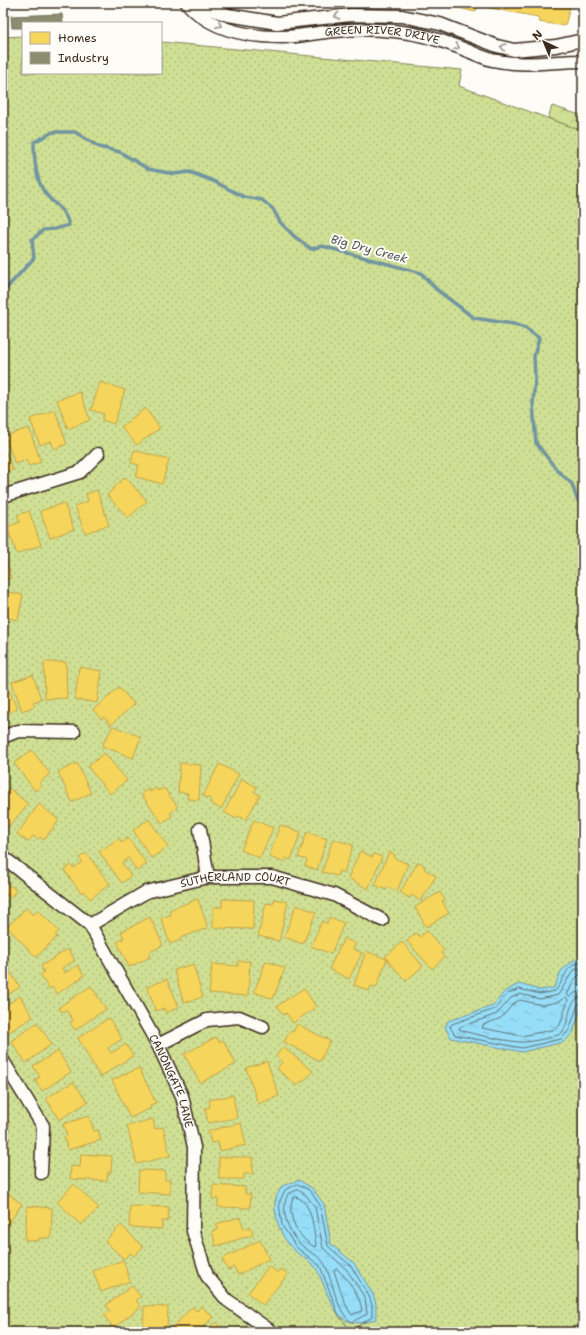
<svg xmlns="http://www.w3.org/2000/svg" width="586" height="1335" font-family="'Shantell Sans',sans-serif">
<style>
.grass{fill:url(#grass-dots);stroke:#858458}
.forest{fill:url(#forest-crowns);stroke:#858458}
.water{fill:url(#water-ripples);stroke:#7295a1}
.homes{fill:#f6d55c;stroke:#bea249}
.industry{fill:#8c8c6e;stroke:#746f56}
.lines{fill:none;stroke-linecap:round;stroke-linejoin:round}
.shore{stroke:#5f7275;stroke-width:1}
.stream{stroke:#7295a1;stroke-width:3.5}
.minor-casing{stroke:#3b2a1e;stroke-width:15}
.minor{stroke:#fdfcf7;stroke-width:12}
.oneway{stroke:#9c938a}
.labels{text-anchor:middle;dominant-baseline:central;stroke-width:4;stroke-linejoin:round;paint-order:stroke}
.street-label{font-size:11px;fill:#3b2a1e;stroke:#fdfcf7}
.water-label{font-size:12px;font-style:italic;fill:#525754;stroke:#fdfcf7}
</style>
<defs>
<pattern id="grass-dots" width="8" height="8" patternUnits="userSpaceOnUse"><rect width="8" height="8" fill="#cfdf93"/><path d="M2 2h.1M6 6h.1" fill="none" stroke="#b3c07e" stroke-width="1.8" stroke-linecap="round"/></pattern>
<pattern id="forest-crowns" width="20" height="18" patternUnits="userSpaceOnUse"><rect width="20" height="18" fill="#cfdf93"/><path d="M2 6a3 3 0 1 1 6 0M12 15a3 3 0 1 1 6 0" fill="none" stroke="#b3c07e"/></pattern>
<pattern id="water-ripples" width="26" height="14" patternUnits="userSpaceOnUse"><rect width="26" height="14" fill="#96ddf8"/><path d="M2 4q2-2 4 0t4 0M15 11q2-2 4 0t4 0" fill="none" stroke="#82bed4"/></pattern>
</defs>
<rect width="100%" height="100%" fill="#fdfcf7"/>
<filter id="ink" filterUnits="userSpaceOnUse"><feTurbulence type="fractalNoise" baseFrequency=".025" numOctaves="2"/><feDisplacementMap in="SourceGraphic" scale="8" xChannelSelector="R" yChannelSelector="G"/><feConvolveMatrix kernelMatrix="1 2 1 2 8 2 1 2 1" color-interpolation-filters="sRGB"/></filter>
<g filter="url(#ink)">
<!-- grass -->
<path class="grass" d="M23,36V73H161V42L462,70L459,86L583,131V1332H3V37Z"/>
<!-- forest -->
<path class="forest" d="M552,106L583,116V131L548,118Z"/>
<!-- water -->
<path class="water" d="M574,960H583V1001L573,1033L564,1042L522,1052L451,1038L445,1027L448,1021L493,1006L505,991L519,984L540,990L554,988L561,971Z
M299,1180L312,1188L324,1204L331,1244L354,1263L373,1294L376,1304V1319C333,1335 331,1296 317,1270C313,1262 300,1256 294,1250C282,1239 274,1219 275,1203C275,1198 279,1191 282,1186Z"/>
<!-- homes -->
<path class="homes" d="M447,3H571L565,26L539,22L538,17L479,6L475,12L447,5Z
M100,382L125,390L114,424L102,420L104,414L91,410Z
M80,392L90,420L68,429L57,400Z
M145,408L160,428L137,445L121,427Z
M55,410L67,444L54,449L51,441L40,445L30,419Z
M29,428L41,462L29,466L26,460L15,464L5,436Z
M3,444L13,470L3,473Z
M134,450L169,460L162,484L136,477L139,465L131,463Z
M125,477L147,501L128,518L107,495Z
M97,490L109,525L85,533L75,506L88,501L86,494Z
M64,503L74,529L50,538L40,511Z
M29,511L41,545L17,554L7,527L20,522L17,515Z
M5,555L11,578L3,580V556Z
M3,591L23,595L18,620L3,617Z
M44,662H66L67,698L45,699Z
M79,667L102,671L97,703L75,699Z
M33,675L41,699L33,702L35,706L22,711L12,682Z
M3,679H5L17,709L3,715Z
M119,687L134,704L111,725L104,717L101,719L93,710Z
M113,726L141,737L133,758L102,746Z
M32,750L50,774L39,783L41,786L35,791L14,763Z
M104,753L127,780L110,794L88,767Z
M77,763L91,793L72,802L58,772Z
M180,763L201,765L199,800L187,799L188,793L178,792Z
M219,764L239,774L221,809L210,803L212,800L203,796Z
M242,779L257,787L254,792L260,795L246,820L238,816L236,819L224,812Z
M9,788L28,804L8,827L3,823V795Z
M156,788L158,791L164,788L178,807L170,813L172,816L162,823L141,794L148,789L150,792Z
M39,804L59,820L44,840L40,837L38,839L33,836L28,842L17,834Z
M149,819L168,847L151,858L133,830Z
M254,820L273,828L260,858L241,850Z
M280,825L301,832L291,860L285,858L283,862L269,857Z
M307,832L327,839L317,870L305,866L307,860L298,857Z
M119,838L122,843L128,838L147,864L137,871L128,858L122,863L131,876L122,883L99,852Z
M333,839L353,845L344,873L339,871L337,876L322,872Z
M360,851L372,857L374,854L382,857L368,889L348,878Z
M389,852L395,855L394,858L408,864L397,891L387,887L386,890L375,885Z
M86,853L110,884L90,899L83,891L81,893L64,870L71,865L74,868L82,862L79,858Z
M418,862L425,866L424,869L436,876L421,901L411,895L409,898L400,892Z
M3,882L16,889L12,897L6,894L3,900Z
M440,892L445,900L442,901L449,913L426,927L415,907Z
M198,899L208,928L180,938L181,940L170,944L161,918L171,915L169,910Z
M222,899L254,900L253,929L213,928V907H222Z
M275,899L288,902L279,941L258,936L266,903L273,904Z
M296,905L316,912L303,944L284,937Z
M26,908L33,915L38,910L59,931L55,935L57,937L36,957L7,927Z
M150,917L163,945L148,953L150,957L129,967L117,942L124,938L121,932Z
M329,917L344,923L331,954L311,946L322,921L327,923Z
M427,931L444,950L441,953L444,957L432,969L407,941L416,933L420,937Z
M344,938L356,944L353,949L362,953L349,979L329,969Z
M402,942L423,966L406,981L385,957Z
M68,949L75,960L62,968L65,973L78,965L84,976L57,994L52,987L49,989L40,975L44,972L41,966Z
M366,951L387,959L376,988L371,986L369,991L354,985Z
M238,961H250L248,996L209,993L212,964L238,966Z
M266,961L285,968L273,999L254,992Z
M193,964L203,997L184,1003L174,970Z
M6,966L20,987L3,998V968Z
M167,979L179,1007L166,1013L164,1008L156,1011L147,987Z
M91,986L106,1009L75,1030L70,1023L73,1020L66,1010L62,1012L59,1007Z
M304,988L316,1007L293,1023L286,1013L283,1015L277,1006Z
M20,996L33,1017L6,1034L3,1029V1007Z
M109,1018L122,1039L108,1048L111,1053L126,1044L133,1056L100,1077L78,1038Z
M37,1023L52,1044L26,1063L11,1041Z
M297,1024L330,1041L320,1061L284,1042L290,1031L293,1032Z
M216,1037L219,1042L223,1040L236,1064L200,1083L184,1054Z
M283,1047L313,1071L303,1082L301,1081L297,1086L277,1069L282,1062L276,1056Z
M58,1051L71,1072L42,1091L35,1080L40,1077L33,1066Z
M267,1061L279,1096L258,1104L246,1068Z
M139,1068L156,1103L150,1105L151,1108L130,1118L112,1080Z
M73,1082L88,1102L59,1120L46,1098Z
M233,1095L237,1118L208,1123L205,1108L210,1107L209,1100Z
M3,1113L10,1125L4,1129L10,1139L3,1144Z
M89,1116L94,1131L98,1130L101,1140L68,1150L64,1137L67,1136L63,1124Z
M153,1119L155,1129L163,1127L170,1156L137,1164L127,1126Z
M241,1123L246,1145L220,1151L218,1142L211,1143L208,1131Z
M81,1154L112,1156L111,1172H108L107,1181L70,1179L71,1166L80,1167Z
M219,1157H252L253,1174H244V1179H219Z
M139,1170L165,1171V1180H170V1194L138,1192Z
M74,1184L99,1208L81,1225L57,1202Z
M213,1185L245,1187V1194H251L250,1208L218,1207V1199H212Z
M3,1190L22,1204L4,1230L3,1229Z
M27,1206L52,1208L51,1238H39V1241L25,1240Z
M130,1206L169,1207L168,1221H162V1229L129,1227Z
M240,1217L244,1229L250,1227L253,1235L216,1246L212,1231L218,1229L216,1224Z
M121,1225L143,1247L134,1256L130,1253L124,1259L105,1241Z
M260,1240L269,1259L238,1275L234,1267L228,1270L222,1259Z
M123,1260L130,1281L101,1292L93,1271Z
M269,1266L278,1273L281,1269L288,1274L263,1305L248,1293Z
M132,1286L141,1297L136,1300L141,1307L113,1328L104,1315L110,1311L106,1305Z
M144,1306L168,1307L167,1332H143Z
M201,1306L213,1317L198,1332L169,1331L192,1307L197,1311Z
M215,1322L226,1332H206Z"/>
<!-- industry -->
<path class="industry" d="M62,14L63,23H23V28H12L11,16Z"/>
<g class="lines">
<!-- shore -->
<path class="shore" d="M583,963C565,962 565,981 555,991L540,994L519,989L507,994L495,1009L452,1024L450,1027L455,1035L522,1048L561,1039L569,1030L578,1005L583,1002
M583,968L577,969L573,971L558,995L540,999L520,994L511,998L497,1014L460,1027L459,1029C464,1033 512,1042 521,1042C527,1043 555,1037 560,1034C572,1025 565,998 583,997
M583,974L579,975L574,980L567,995L570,997L575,993L583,991
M566,997L568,1000L560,1025L556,1029L522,1036L482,1028L483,1025L501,1018L514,1003L520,1000L542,1005L558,1002Z
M298,1184L310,1191L320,1205L328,1246L351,1266L369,1296L372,1305V1317L353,1329L347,1326L339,1316L320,1266L296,1247L282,1225L279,1203L285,1190Z
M298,1190L306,1195L315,1207L323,1248L347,1270L365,1298L367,1314L352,1322C337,1314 333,1281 325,1265C321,1256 307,1251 300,1244C287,1231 280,1210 288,1194Z
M296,1197C313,1202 313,1230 316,1244L315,1247C299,1240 285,1214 293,1198Z
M337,1269C347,1277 361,1297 362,1311L352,1315C343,1303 339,1285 334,1271Z"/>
<!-- stream -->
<path class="stream" d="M3,292L34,258L32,240L43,230L55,229L69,225C65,206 49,203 42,188C35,174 34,157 34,142L53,132H75L99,147L120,152L148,169L174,174L190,172L213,181L244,197L262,200L273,209L280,222L295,237L311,249L322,246L421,273L436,289L474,318L513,324L525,328L539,338L534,356L535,379L533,404L536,443L557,470L572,484L577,499L583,506"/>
<!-- minor casing -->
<g class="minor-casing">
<g id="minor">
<path id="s1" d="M187,3C210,30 249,37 282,37C300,37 318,32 336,31C355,29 375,29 394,31C415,33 438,39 458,47C470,51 480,57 492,60C523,67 553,61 583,61"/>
<path d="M194,3L228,15L277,23L351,15L402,16L440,24L497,46L514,50L556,46L583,40"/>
<path d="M3,496L80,472L98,454"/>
<path d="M3,737L18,731L74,732"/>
<path d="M200,829L208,877"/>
<path id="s2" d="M3,857L90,925L158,1045L182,1096L194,1147L193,1231L207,1276L227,1300L272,1332"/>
<path id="s3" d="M90,925L146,892L208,877H272L334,895L382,920"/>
<path d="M158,1045L207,1020L239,1017L263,1027"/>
<path d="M3,1061L43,1126L41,1173"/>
</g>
</g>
<!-- minor -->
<use href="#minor" class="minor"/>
</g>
<!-- one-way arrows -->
<defs><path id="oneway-chevron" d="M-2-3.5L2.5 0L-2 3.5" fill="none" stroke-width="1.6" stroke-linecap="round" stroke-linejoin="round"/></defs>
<g class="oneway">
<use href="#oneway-chevron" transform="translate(337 16) rotate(174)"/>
<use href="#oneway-chevron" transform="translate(219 25) rotate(26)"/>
<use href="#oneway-chevron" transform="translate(457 47) rotate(20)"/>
<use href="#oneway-chevron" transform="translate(503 47) rotate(-169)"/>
</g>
</g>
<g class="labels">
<!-- street labels -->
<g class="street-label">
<text stroke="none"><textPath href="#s1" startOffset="205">GREEN RIVER DRIVE</textPath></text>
<text stroke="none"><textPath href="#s3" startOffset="156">SUTHERLAND COURT</textPath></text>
<text stroke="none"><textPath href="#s2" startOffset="287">CANONGATE LANE</textPath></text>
</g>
<!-- water labels -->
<g class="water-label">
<text transform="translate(369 249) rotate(15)">Big Dry Creek</text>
</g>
</g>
<!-- margin -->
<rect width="586" height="1335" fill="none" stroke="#fdfcf7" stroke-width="16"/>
<rect x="8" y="8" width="570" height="1319" fill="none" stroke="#3b2a1e" stroke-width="1.5" filter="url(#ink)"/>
<!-- legend -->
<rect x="22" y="22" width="140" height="52" fill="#fdfcf7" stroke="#afa8a0"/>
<rect x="30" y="32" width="20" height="12" fill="#f6d55c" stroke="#afa8a0"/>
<text x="58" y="42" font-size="12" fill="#3b2a1e">Homes</text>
<rect x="30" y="52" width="20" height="12" fill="#8c8c6e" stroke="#afa8a0"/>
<text x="58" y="62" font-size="12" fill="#3b2a1e">Industry</text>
<!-- north arrow -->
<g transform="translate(544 42) rotate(316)" stroke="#fdfcf7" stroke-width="3" paint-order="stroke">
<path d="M0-3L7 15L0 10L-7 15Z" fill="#3b2a1e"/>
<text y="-6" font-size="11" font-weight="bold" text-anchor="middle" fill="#3b2a1e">N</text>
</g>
</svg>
